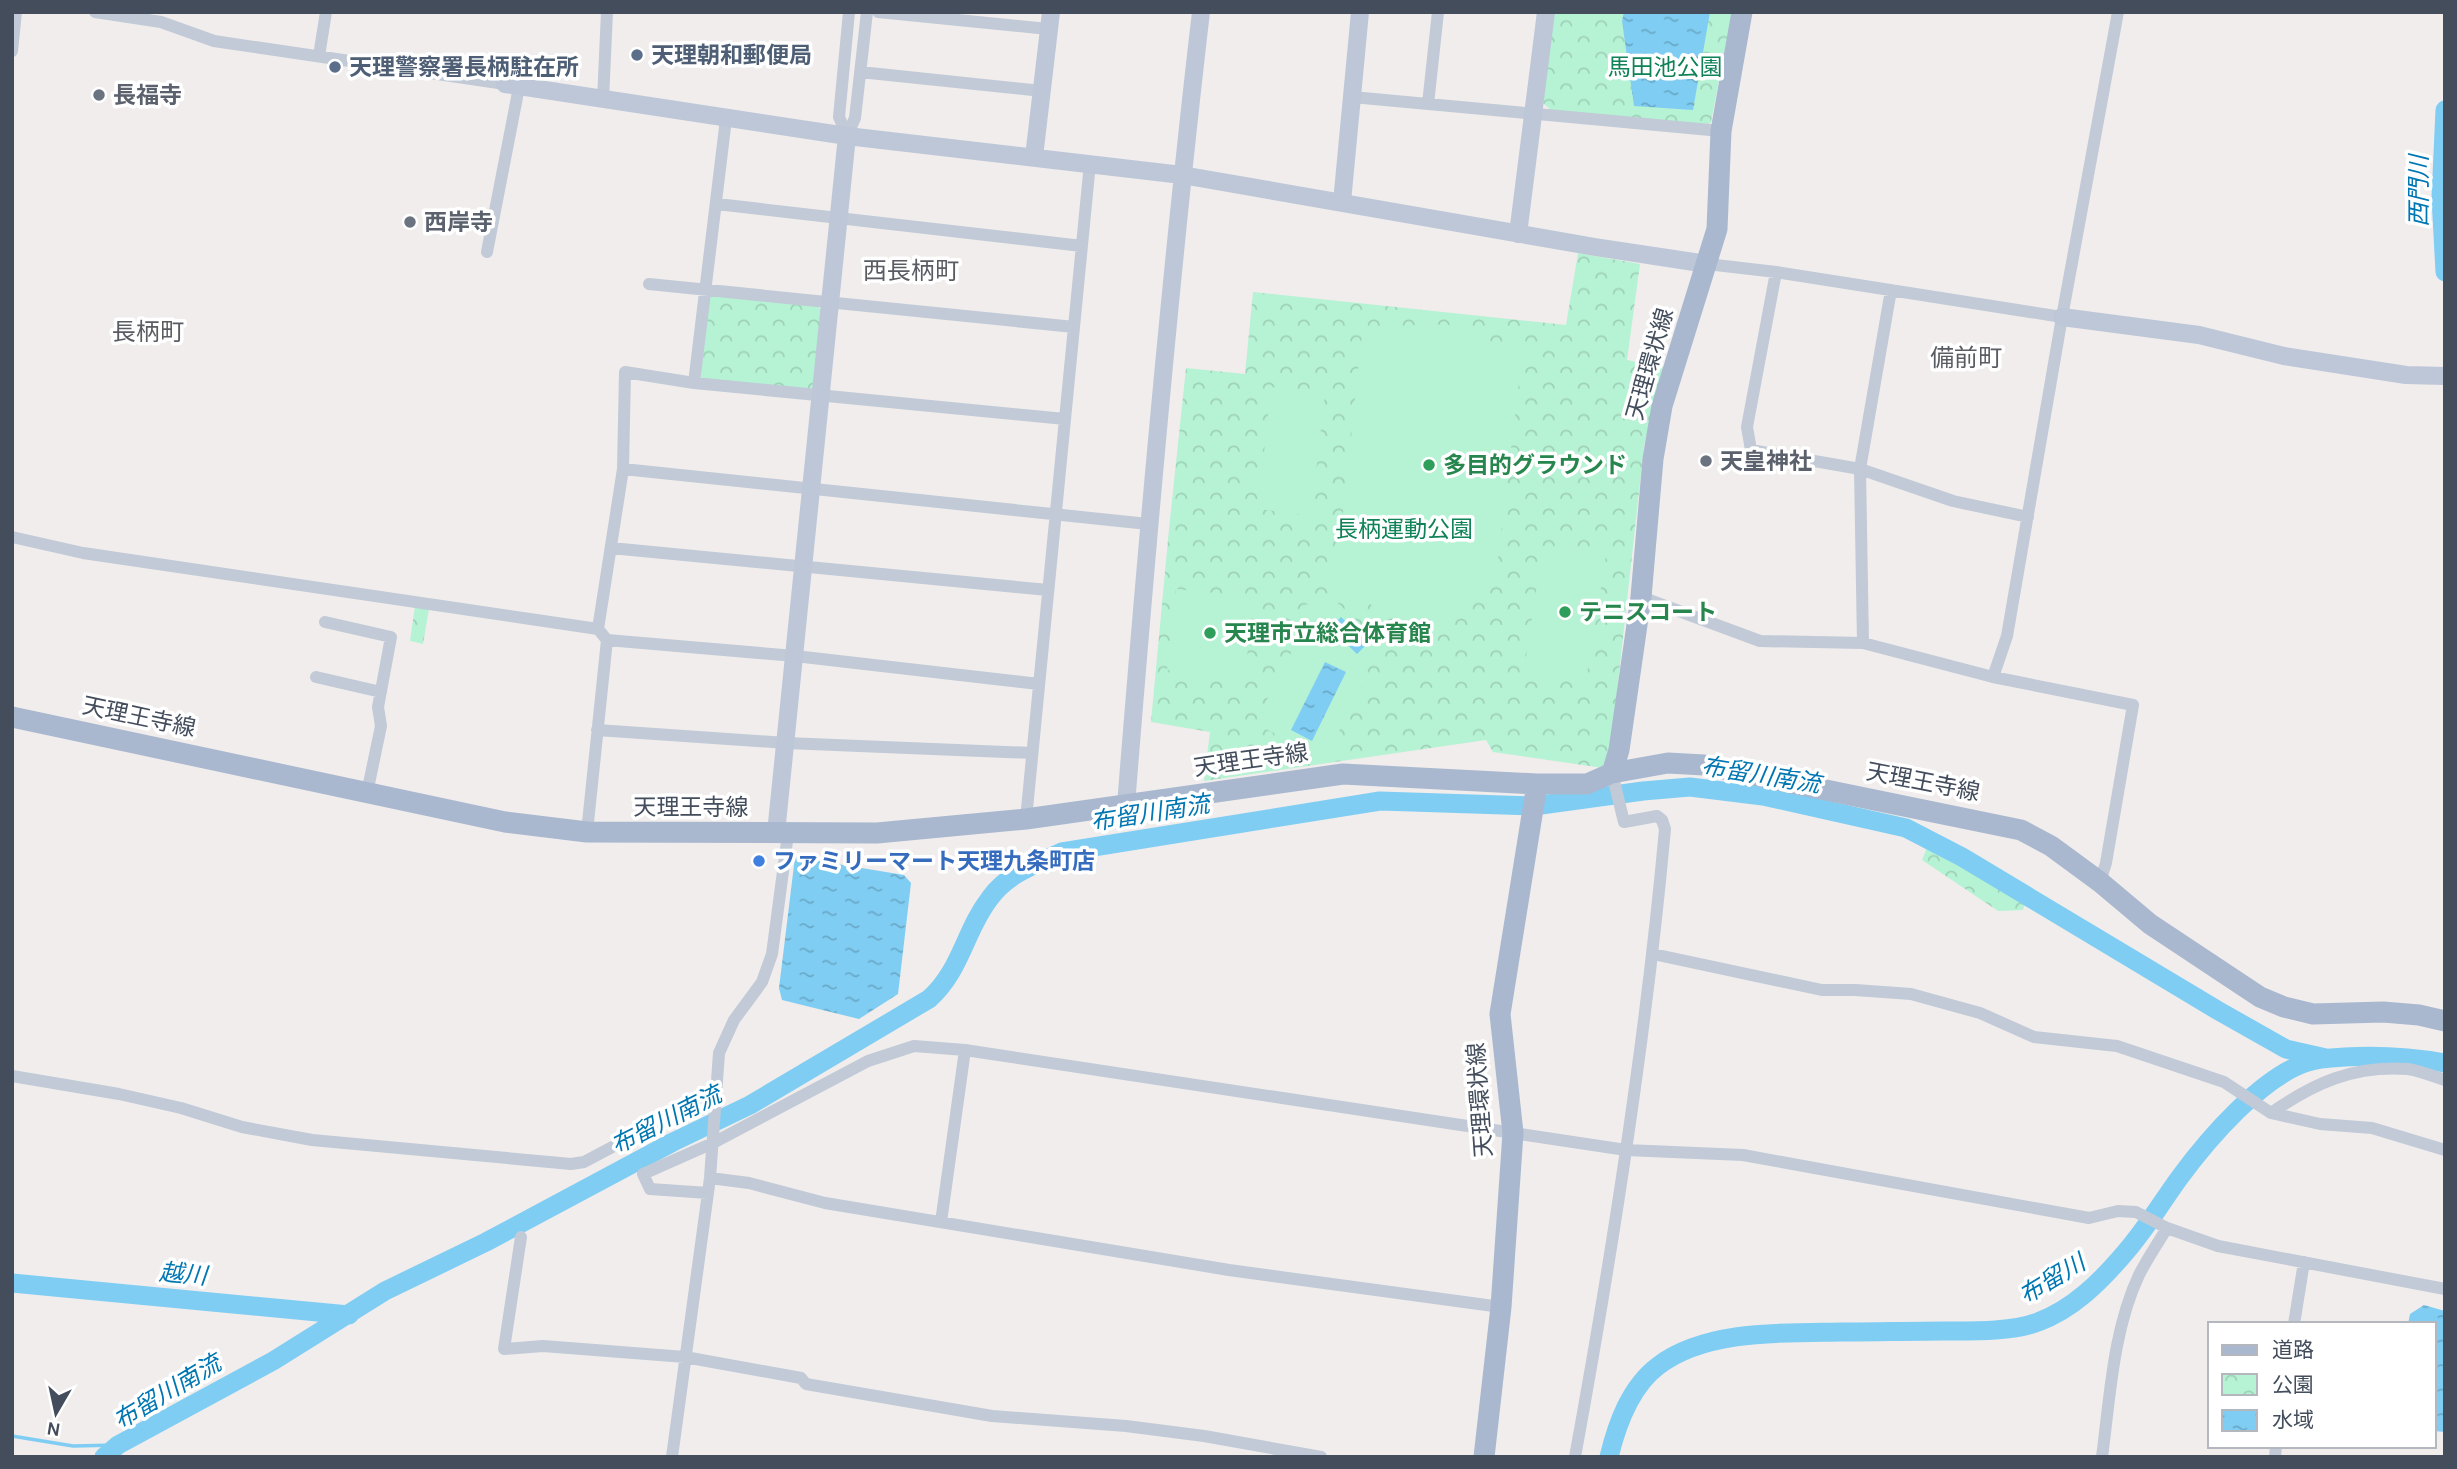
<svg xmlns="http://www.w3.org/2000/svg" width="2457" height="1469" font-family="Karla,'Noto Sans JP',sans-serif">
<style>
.park{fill:url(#park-crowns)}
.garden{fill:#b6f2d4}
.water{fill:url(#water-ripples)}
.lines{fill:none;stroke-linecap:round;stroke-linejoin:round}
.stream{stroke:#7fcdf3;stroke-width:3.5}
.river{stroke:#7fcdf3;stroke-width:19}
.street{stroke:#c1cad6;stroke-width:12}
.secondary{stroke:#bdc7d8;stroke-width:18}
.primary{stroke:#a9b8cf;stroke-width:21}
.service-dot{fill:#5c6f8a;stroke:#fff;stroke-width:2.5}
.worship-dot{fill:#6b7280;stroke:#fff;stroke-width:2.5}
.leisure-dot{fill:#2e9e5b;stroke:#fff;stroke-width:2.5}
.shop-dot{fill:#3f7fe0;stroke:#fff;stroke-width:2.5}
.labels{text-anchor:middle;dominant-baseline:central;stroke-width:7;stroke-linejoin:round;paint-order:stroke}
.service-label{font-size:23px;font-weight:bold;fill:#4e5e75;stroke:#fff;text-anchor:start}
.park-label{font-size:23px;fill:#0f8257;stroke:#fff}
.worship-label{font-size:23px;font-weight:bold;fill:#5b616d;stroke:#fff;text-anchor:start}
.street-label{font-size:23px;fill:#434d5c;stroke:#fff}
.leisure-label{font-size:23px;font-weight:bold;fill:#27864d;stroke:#fff;text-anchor:start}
.shop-label{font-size:23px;font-weight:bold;fill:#366cbe;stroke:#fff;text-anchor:start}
.water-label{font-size:24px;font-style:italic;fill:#0077b2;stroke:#fff}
.neighbourhood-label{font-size:24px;fill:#595c62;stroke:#fff}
</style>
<defs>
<pattern id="park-crowns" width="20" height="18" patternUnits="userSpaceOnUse" patternTransform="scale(1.75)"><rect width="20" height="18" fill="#b6f2d4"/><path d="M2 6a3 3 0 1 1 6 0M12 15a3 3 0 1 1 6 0" fill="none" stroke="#9ed1b8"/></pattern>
<pattern id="water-ripples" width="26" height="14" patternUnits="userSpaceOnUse" patternTransform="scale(1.75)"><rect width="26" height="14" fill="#7fcdf3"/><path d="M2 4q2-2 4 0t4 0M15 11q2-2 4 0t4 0" fill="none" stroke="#6aa9c8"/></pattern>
</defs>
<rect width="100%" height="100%" fill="#f0edec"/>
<!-- park -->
<path class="park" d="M1554,12H1732L1711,122L1706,126L1551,110L1543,103Z
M1578,253L1640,264L1627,360L1664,367L1644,446L1610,756L1603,768L1493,752L1486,740L1204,781L1210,732L1151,722L1169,529L1186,368L1245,374L1253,292L1566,325Z
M713,292L811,301L824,312L816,394L703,382L700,376L708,301Z
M415,606L429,609L423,644L410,641Z
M1928,845L1991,875L2027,897L2023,910L1998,911L1922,860Z"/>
<!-- garden -->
<path class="garden" d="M1417,324L1451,325L1488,341L1514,347L1522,357L1498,559L1482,594L1466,609L1442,618L1398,620L1384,614L1363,599L1346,594L1332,579L1334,566L1338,560L1362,334L1371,328L1398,331Z
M1271,387L1325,394L1311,516L1258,509Z
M1543,546L1606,556L1586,680L1524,670Z
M1176,589L1253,597L1245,678L1167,670Z
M1334,600L1379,640L1362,672L1368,676L1328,752L1309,755L1280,743L1274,733L1260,726L1257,719L1298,639L1290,635L1304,605Z"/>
<!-- water -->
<path class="water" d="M1624,12H1710L1693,110L1634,106L1622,21Z
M1341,617L1368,643L1357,654L1330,628Z
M1325,662L1346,672L1312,741L1291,730Z
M795,857L904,875L911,883L898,994L859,1019L782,1000L779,988Z
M2424,1305L2445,1311V1432L2434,1431V1324H2408L2410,1314Z"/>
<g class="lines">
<!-- stream -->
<path class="stream" d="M12,1436L73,1446L118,1445"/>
<!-- river -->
<path class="river" d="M2445,110L2441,198L2445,272
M12,1283L349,1315
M104,1457L118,1445L273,1361L385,1291L486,1242L673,1142L750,1105L929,999C961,971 965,930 990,898C1007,874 1036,864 1062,852L1380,801L1534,806L1643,791L1690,787L1763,796L1906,828L1962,857L2217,1010L2286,1049L2326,1058
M1609,1457C1617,1424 1630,1387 1658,1366C1706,1329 1786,1333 1843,1332C1876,1332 1910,1331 1944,1331C1970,1331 2013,1332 2038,1322C2073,1309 2100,1282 2124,1254C2146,1229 2161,1203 2180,1177C2208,1139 2262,1076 2308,1062C2320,1058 2332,1058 2345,1057C2379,1055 2411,1057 2445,1063"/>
<!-- street -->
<path class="street" d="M95,12L161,22L214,41L505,84
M878,12L1048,29
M12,51L16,12
M319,56L326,12
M860,72L1042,91
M1352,97L1721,131
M603,100L607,12
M1428,104L1438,12
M847,136L855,118L867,12
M847,136L839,117L849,12
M717,204L1082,246
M487,252L519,87
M1707,264L1776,272L2062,317
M1776,272L1747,427L1751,450L1860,469L1953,501L2028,517
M649,284L1074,327
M694,383L726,119
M623,469L1148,524
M12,537L83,553L598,629
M611,548L1048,590
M1641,597L1760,641L1863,643L1993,677L2133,705L2106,863L2100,882
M325,622L391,637L378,707L381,726L367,793
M607,640L795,656L1039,684
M1863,643L1860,469L1891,290
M316,677L381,692
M1993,677L2007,636L2062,317L2118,12
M597,730L786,743L1032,753
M1026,819L1090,163
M587,832L607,640L598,629L623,469L625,372L694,383L1065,419
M1653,954L1822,990H1855L1911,994L1980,1013L2034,1037L2117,1046L2224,1082L2271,1113L2320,1124L2372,1128L2445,1150
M12,1076L119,1094L181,1108L242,1127L312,1140L571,1164L584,1162L701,1100L715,1087
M2271,1113C2314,1083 2354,1065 2408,1069C2420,1071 2433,1076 2445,1080
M710,1178L749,1183L825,1203L1229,1270L1501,1307
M708,1193L650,1189L643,1174L713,1143L868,1061L914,1046L965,1050L1626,1150L1743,1155L2089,1218L2118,1211L2136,1212L2167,1228L2218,1246L2445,1289
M941,1222L965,1050
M521,1237L504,1349L543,1346L685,1357L801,1378L806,1384L992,1416L1126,1426L1204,1436L1321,1457
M2294,1324L2304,1262
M672,1457L710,1178L719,1053L734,1020L762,982L772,954L788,834
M1575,1457C1613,1249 1646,1040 1665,829L1662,820L1657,816L1624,822L1612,773
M2102,1457C2110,1397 2113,1330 2139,1275C2147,1259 2158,1243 2167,1228
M2275,1457L2276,1446"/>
<!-- secondary -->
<path class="secondary" d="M505,84L847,136L1182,175L1595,247L1707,264
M1034,157L1051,12
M1342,202L1360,12
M1518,234L1546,12
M2062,317L2199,335L2284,356L2406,375L2445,376
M1126,805C1147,541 1170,276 1201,12
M776,833L847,136"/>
<!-- primary -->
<path class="primary" d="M12,717L505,822L587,832L877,833L1026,819L1343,774L1537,784H1587L1612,773L1668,763L1704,765L2021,830L2051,846L2100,882L2150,924L2260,997L2284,1007L2313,1014L2383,1012L2419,1015L2445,1021
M1612,773L1619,750L1641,597L1653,459L1662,406L1717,229L1721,131L1742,12
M1484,1457L1501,1307L1513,1133L1500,1014L1537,784"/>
</g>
<!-- markers -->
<g class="service-dot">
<circle cx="637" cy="55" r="7"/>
<circle cx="335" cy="67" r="7"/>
</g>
<g class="worship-dot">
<circle cx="99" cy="95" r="7"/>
<circle cx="410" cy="222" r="7"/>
<circle cx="1706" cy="461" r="7"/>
</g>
<g class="leisure-dot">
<circle cx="1429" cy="465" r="7"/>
<circle cx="1565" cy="612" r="7"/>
<circle cx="1210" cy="633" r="7"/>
</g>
<circle class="shop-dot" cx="759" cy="861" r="7"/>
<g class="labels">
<!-- service labels -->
<g class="service-label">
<text x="651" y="55">天理朝和郵便局</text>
<text x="349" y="67">天理警察署長柄駐在所</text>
</g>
<!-- park labels -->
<g class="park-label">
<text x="1665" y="67">馬田池公園</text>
<text x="1404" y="529">長柄運動公園</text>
</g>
<!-- worship labels -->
<g class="worship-label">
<text x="113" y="95">長福寺</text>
<text x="424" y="222">西岸寺</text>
<text x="1720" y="461">天皇神社</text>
</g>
<!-- street labels -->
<g class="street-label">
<text transform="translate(1650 364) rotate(-74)">天理環状線</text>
<text transform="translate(139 717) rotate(12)">天理王寺線</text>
<text transform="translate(1251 760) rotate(-8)">天理王寺線</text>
<text transform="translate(1923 782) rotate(11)">天理王寺線</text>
<text x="691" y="807">天理王寺線</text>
<text transform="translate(1480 1100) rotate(-94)">天理環状線</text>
</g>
<!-- leisure labels -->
<g class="leisure-label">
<text x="1443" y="465">多目的グラウンド</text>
<text x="1579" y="612">テニスコート</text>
<text x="1224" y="633">天理市立総合体育館</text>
</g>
<!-- shop labels -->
<g class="shop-label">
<text x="773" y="861">ファミリーマート天理九条町店</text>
</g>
<!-- water labels -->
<g class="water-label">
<text transform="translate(2419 191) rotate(-90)">西門川</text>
<text transform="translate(1761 775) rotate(9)">布留川南流</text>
<text transform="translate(1150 813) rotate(-9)">布留川南流</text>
<text transform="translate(666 1120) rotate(-27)">布留川南流</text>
<text transform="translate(183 1274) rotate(5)">越川</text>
<text transform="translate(2052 1279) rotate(-31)">布留川</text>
<text transform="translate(167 1392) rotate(-31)">布留川南流</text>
</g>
<!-- neighbourhood labels -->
<g class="neighbourhood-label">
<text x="911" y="271">西長柄町</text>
<text x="148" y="332">長柄町</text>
<text x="1966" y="358">備前町</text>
</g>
</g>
<!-- border -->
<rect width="2457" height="1469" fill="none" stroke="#434d5c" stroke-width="28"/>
<!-- legend -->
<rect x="2208" y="1322" width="228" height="126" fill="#ffffff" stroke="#b4b8be" stroke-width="2"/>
<rect x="2222" y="1345" width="35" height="10" fill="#a9b8cf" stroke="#b4b8be" stroke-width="2"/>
<text x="2272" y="1357" font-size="21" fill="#434d5c">道路</text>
<rect x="2222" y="1374" width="35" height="21" fill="url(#park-crowns)" stroke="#b4b8be" stroke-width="2"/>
<text x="2272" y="1392" font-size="21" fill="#434d5c">公園</text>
<rect x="2222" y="1410" width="35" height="21" fill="url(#water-ripples)" stroke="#b4b8be" stroke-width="2"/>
<text x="2272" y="1427" font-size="21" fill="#434d5c">水域</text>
<!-- north arrow -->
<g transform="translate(56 1413) rotate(189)" stroke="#ffffff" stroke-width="5" paint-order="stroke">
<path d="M0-5L12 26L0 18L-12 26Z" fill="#434d5c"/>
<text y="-10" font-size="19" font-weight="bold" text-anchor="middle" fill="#434d5c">N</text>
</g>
</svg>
